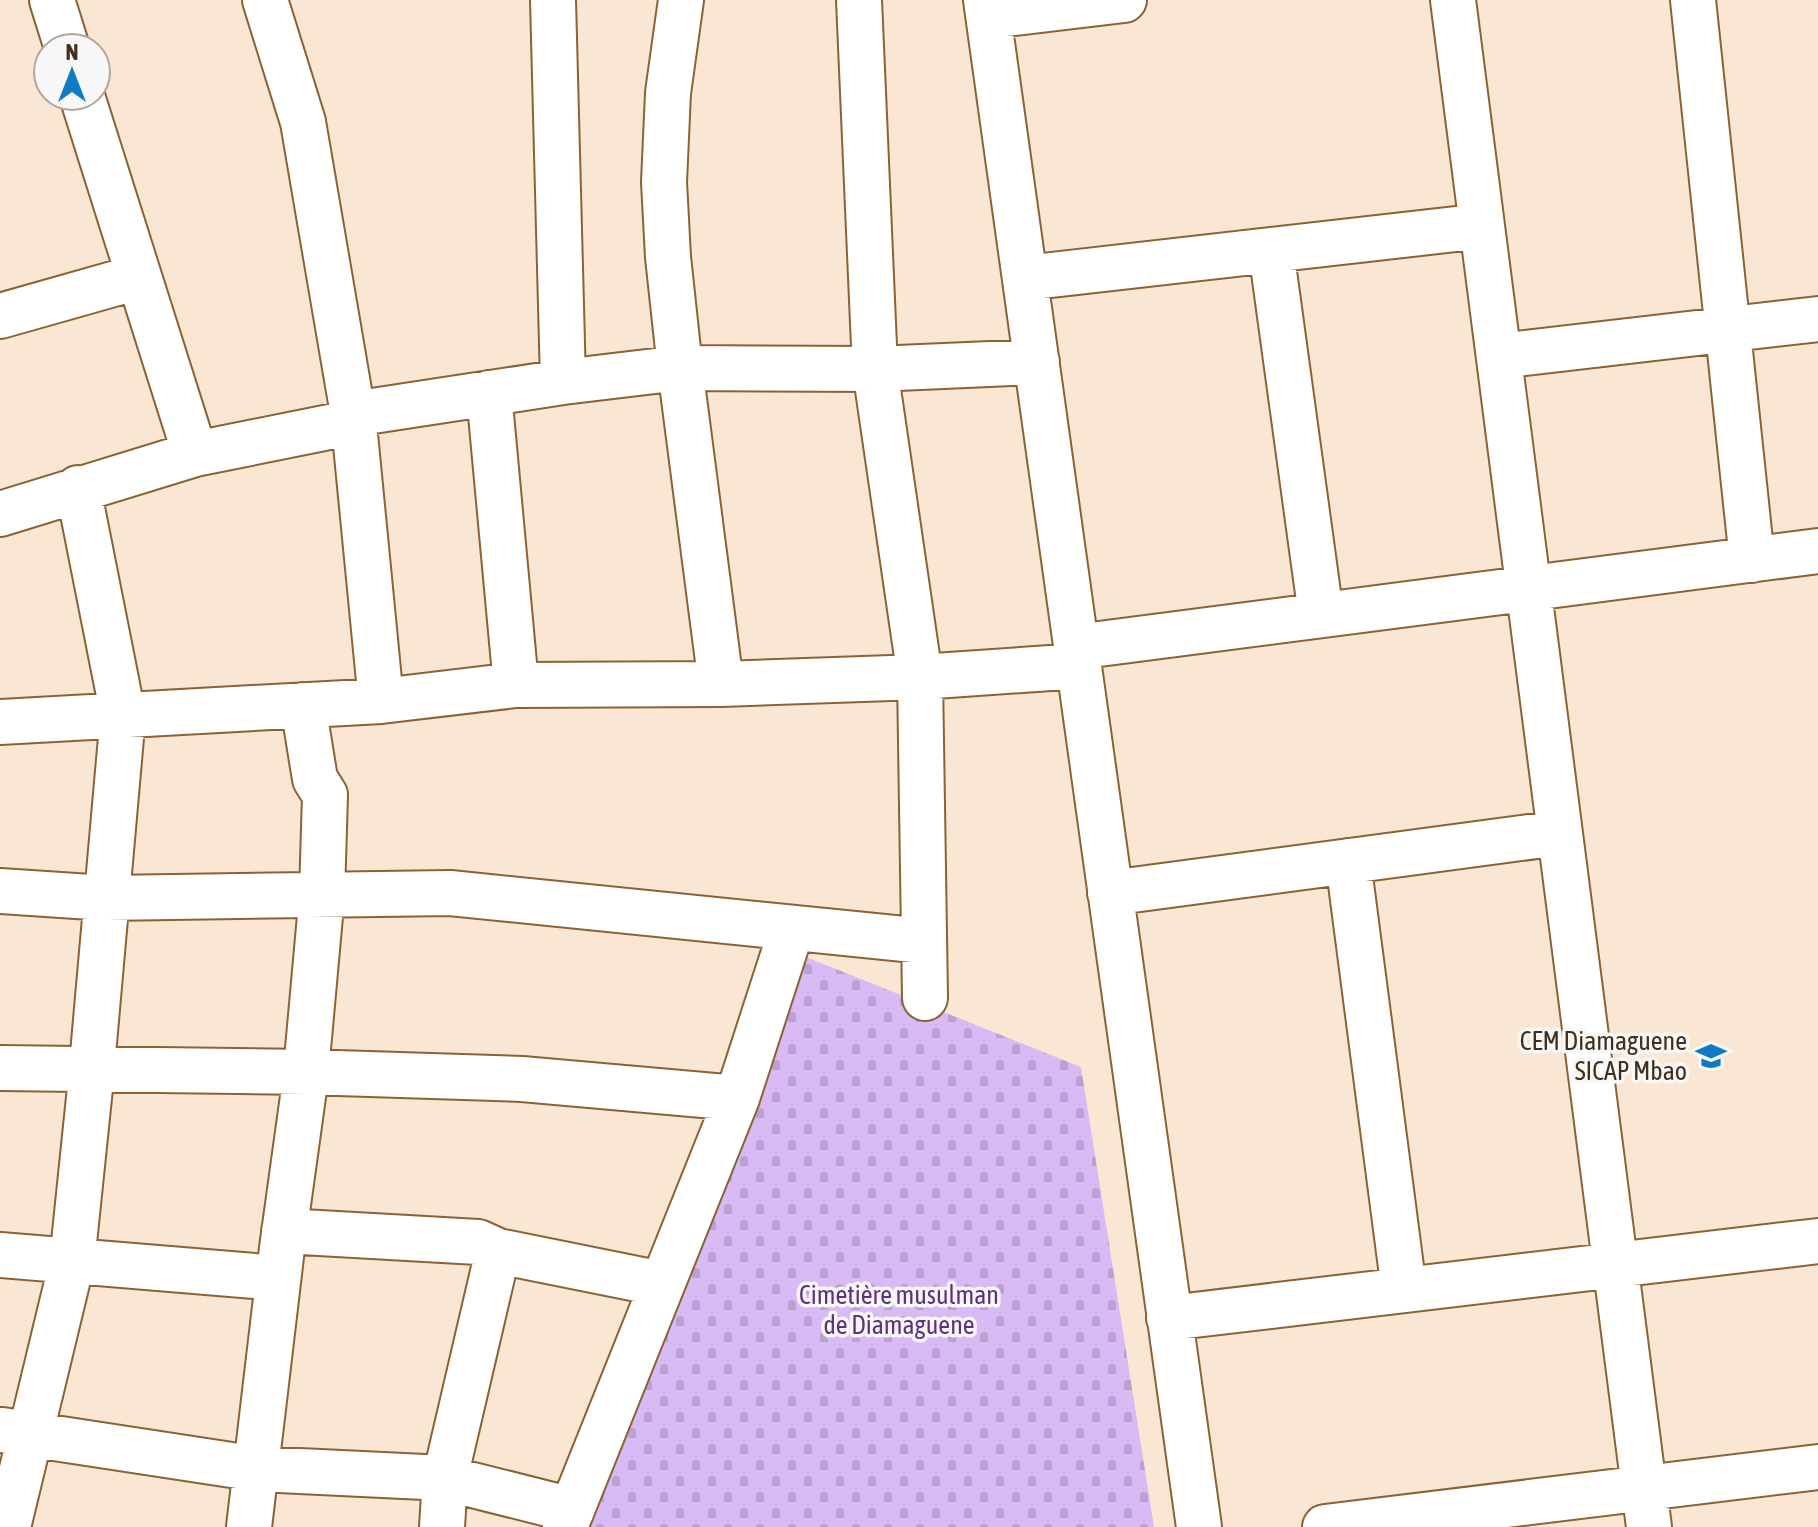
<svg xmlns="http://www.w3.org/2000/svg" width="1818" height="1527" font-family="'Asap Condensed',sans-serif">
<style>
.cemetery{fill:url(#cemetery-stones)}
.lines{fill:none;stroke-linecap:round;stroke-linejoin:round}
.minor-casing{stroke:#8c6234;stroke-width:48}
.minor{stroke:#fff;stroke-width:44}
.labels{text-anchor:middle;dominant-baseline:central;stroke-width:7;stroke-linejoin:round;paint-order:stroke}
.poi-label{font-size:26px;fill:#412f1b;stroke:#f7f7f7;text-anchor:end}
.park-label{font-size:26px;fill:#5d3080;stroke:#f7f7f7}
</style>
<defs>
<pattern id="cemetery-stones" width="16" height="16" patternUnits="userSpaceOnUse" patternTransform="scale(2)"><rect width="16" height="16" fill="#d8bbf5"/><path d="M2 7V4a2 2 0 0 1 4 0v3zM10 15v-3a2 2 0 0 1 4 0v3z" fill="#bba1d1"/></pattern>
</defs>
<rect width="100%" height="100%" fill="#fae7d3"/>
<!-- cemetery -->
<path class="cemetery" d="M806,957L1081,1067L1154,1527H579Z"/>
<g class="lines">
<!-- minor casing -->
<g class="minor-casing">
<path id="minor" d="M52,0L67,48
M265,0L303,122L353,414L381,701
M553,0L563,382
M681,0L668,93L664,182L668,257L680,368L721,684
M859,0L875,369L920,677L925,998
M986,0L1199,1527
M1453,0L1649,1527
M1693,0L1752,560
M989,16L1124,0
M82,96L195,454
M1271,250L1321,615
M1025,278L1482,226
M0,316L138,277
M1499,356L1818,319
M489,393L516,685
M353,414L563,382L680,368L875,369L1037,362
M0,514L195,454L354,422
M1076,647L1818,551
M0,722L381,701L516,685L721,684L920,677L1079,666
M1348,861L1404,1290
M0,891L106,898L450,893L924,941
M1110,893L1559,833
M0,1068L306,1072L522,1079L737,1098
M284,1231L478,1242L498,1251L662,1284
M0,1255L278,1278
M1169,1318L1818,1241
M2,1430L258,1469L445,1478L572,1510
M8,1527L72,1262L90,1088L123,715L78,488
M249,1527L282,1248L305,1082L322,894L325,795L315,779L303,705
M442,1527L445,1478L498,1251
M565,1527L737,1098L792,928
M1325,1527L1818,1467"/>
</g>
<!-- minor -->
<use href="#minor" class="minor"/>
</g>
<!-- icons -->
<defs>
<g id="school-bare" transform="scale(2.4)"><path d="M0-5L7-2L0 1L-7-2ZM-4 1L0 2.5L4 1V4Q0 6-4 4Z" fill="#107bc5" stroke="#f7f7f7" stroke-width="2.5" paint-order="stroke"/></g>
</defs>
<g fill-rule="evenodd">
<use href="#school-bare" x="1711" y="1056"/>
</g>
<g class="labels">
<!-- poi labels -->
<g class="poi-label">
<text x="1687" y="1041">CEM Diamaguene<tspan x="1687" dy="30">SICAP Mbao</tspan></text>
</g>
<!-- park labels -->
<g class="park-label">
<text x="899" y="1295">Cimetière musulman<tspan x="899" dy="30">de Diamaguene</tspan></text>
</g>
</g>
<!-- north arrow -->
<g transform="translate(72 72)"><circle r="38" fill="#f7f7f7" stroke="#aea79f" stroke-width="2"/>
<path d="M0-6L14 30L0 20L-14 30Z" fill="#107bc5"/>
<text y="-12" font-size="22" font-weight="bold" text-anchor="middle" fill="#412f1b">N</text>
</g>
</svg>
